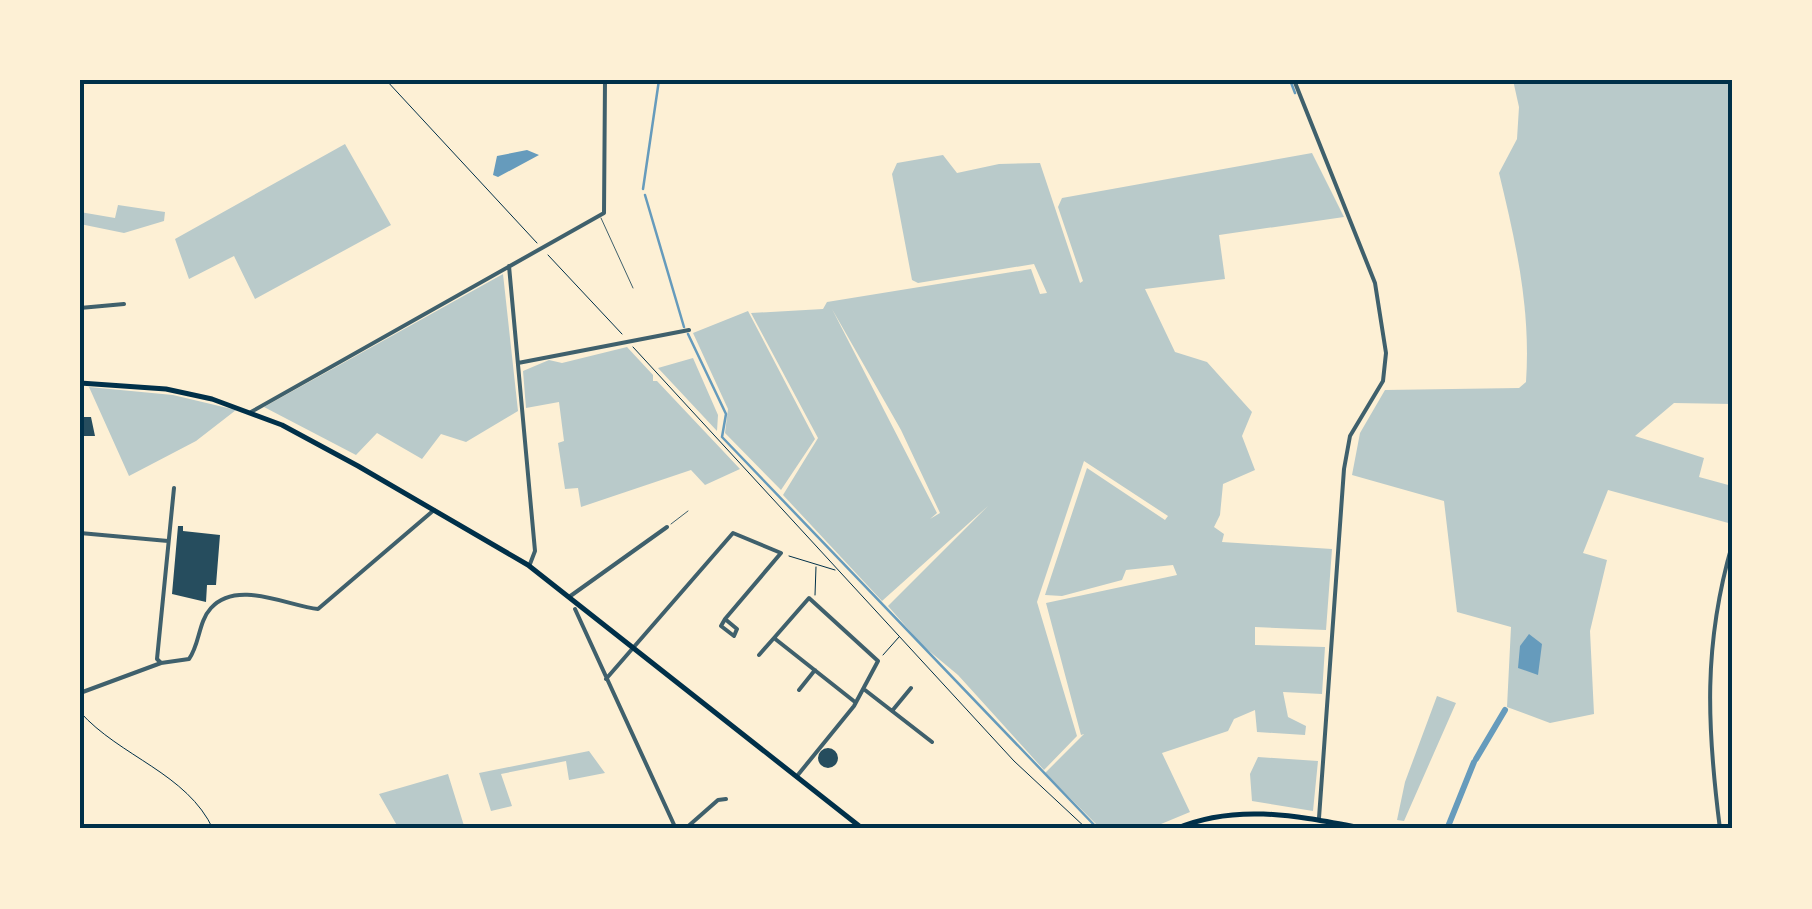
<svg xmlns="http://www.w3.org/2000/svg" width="1812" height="909" font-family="Signika,sans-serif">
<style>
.green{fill:#b9caca;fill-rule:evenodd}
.water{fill:#669bbc}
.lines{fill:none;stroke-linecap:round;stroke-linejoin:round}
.stream{stroke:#669bbc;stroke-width:2.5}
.canal{stroke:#669bbc;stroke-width:6}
.building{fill:#264d5e}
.path{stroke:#003049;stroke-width:1}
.service{stroke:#3f606c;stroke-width:1}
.minor{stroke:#3f606c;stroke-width:4}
.secondary{stroke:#003049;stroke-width:5}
.neatline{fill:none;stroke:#003049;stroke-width:4}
</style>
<rect width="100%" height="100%" fill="#fdf0d5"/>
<!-- green -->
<path class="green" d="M1513,80H1732V404L1674,403L1635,436L1704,458L1699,477L1732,486V524L1608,490L1583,553L1607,560L1590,631L1594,714L1550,723L1507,707L1511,627L1457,612L1444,501L1352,475L1360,433L1385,390L1519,388L1526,382C1531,309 1516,243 1499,173L1517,139L1519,107Z
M345,144L391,225L255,299L234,256L189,279L175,239Z
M1312,153L1344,217L1219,235L1225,279L1145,289L1175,352L1207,362L1252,412L1242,436L1255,470L1223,484L1220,515L1214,527L1224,534L1222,542L1332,549L1326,630L1255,627V645L1325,647L1322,694L1283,692L1288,717L1306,726L1305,735L1257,732L1255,710L1234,719L1228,731L1162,753L1190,812L1149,829H1101L1045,773L1084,734L1081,735L1046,603L1177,575L1173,565L1126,570L1122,580L1062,596L1045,595L1087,468L1165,520L1168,516L1084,461L1037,602L1077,736L1044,770L958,675L922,645L888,606L988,506L882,601L783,495L818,438L751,313L823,309L827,302L1031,269L1040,294L1047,293L1034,264L918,283L912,280L892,174L897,163L943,155L957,173L999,164L1040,163L1080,283L1083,281L1058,207L1062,198ZM832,309L901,430L940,513L930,519L937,513Z
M118,205L165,212L164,221L124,233L80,224V212L115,218Z
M503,274L518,411L466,442L441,434L422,459L377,433L356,455L264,407Z
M748,311L815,439L781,490L725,433L728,409L693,333Z
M627,347L653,375V381H657L740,469L705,485L691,470L581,507L578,488L565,489L558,443L564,441L559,402L526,408L523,371L549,360L562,363Z
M693,358L718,415L717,431L658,368Z
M89,387L173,395L236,410L196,441L129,476Z
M1437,696L1456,703L1404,821L1397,820L1405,782Z
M589,751L605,773L569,780L566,761L501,774L512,806L491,811L479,773Z
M1258,757L1318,761L1313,811L1252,801L1250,774Z
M448,774L465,829H399L379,794Z"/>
<!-- water -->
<path class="water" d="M527,150L539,155L498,177L493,175L497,156Z
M1529,634L1542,644L1538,675L1518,668L1520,646Z"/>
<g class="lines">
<!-- stream -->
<path class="stream" d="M1290,80L1295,93
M643,189L659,80
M645,195L684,327
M688,334L726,414L722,437L1098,829"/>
<!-- canal -->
<path class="canal" d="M1476,759L1505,710
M1447,829L1474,762"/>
</g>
<!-- building -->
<path class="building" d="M80,417H91L95,436H80Z
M178,526H183V531L220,535L216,585H207L206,602L172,594Z
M818 758a10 10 0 1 1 20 0a10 10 0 1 1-20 0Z"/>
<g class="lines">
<!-- path -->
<path class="path" d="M386,80L537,243
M548,255L622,334
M633,347L1014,761L1087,829
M789,556L835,570
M815,595L816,567
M883,655L899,637
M80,712C120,757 187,773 213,829"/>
<!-- service -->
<path class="service" d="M601,218L633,288
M671,524L688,511"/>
<!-- minor -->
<path class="minor" d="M1294,80L1375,283L1386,353L1383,381L1350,436L1344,469L1319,818
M509,266L535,551L530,564
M80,308L124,304
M518,363L689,330
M251,412L604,213L605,80
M80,533L168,541
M569,597L667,527
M575,609L676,829
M759,655L774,638
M161,663L157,659L174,488
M606,679L733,533L781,553L725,619L721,626L734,636L737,629L725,619
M799,690L815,670
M865,690L932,742
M80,693L161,663L189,659C200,644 198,622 211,608C237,579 288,606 318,609L434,510
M892,711L911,688
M797,776L854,706L878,661L809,598L774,638L855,702
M685,829L718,800L726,799
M1720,829C1707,727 1703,645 1732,545"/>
<!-- secondary -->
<path class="secondary" d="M80,383L166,389L212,399L282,425L358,466L528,565L863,829
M1175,829C1238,802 1302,817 1367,829"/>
</g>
<!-- border -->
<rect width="1812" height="909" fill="none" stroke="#fdf0d5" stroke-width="165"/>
<rect x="82" y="82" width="1648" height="744" class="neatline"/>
</svg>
